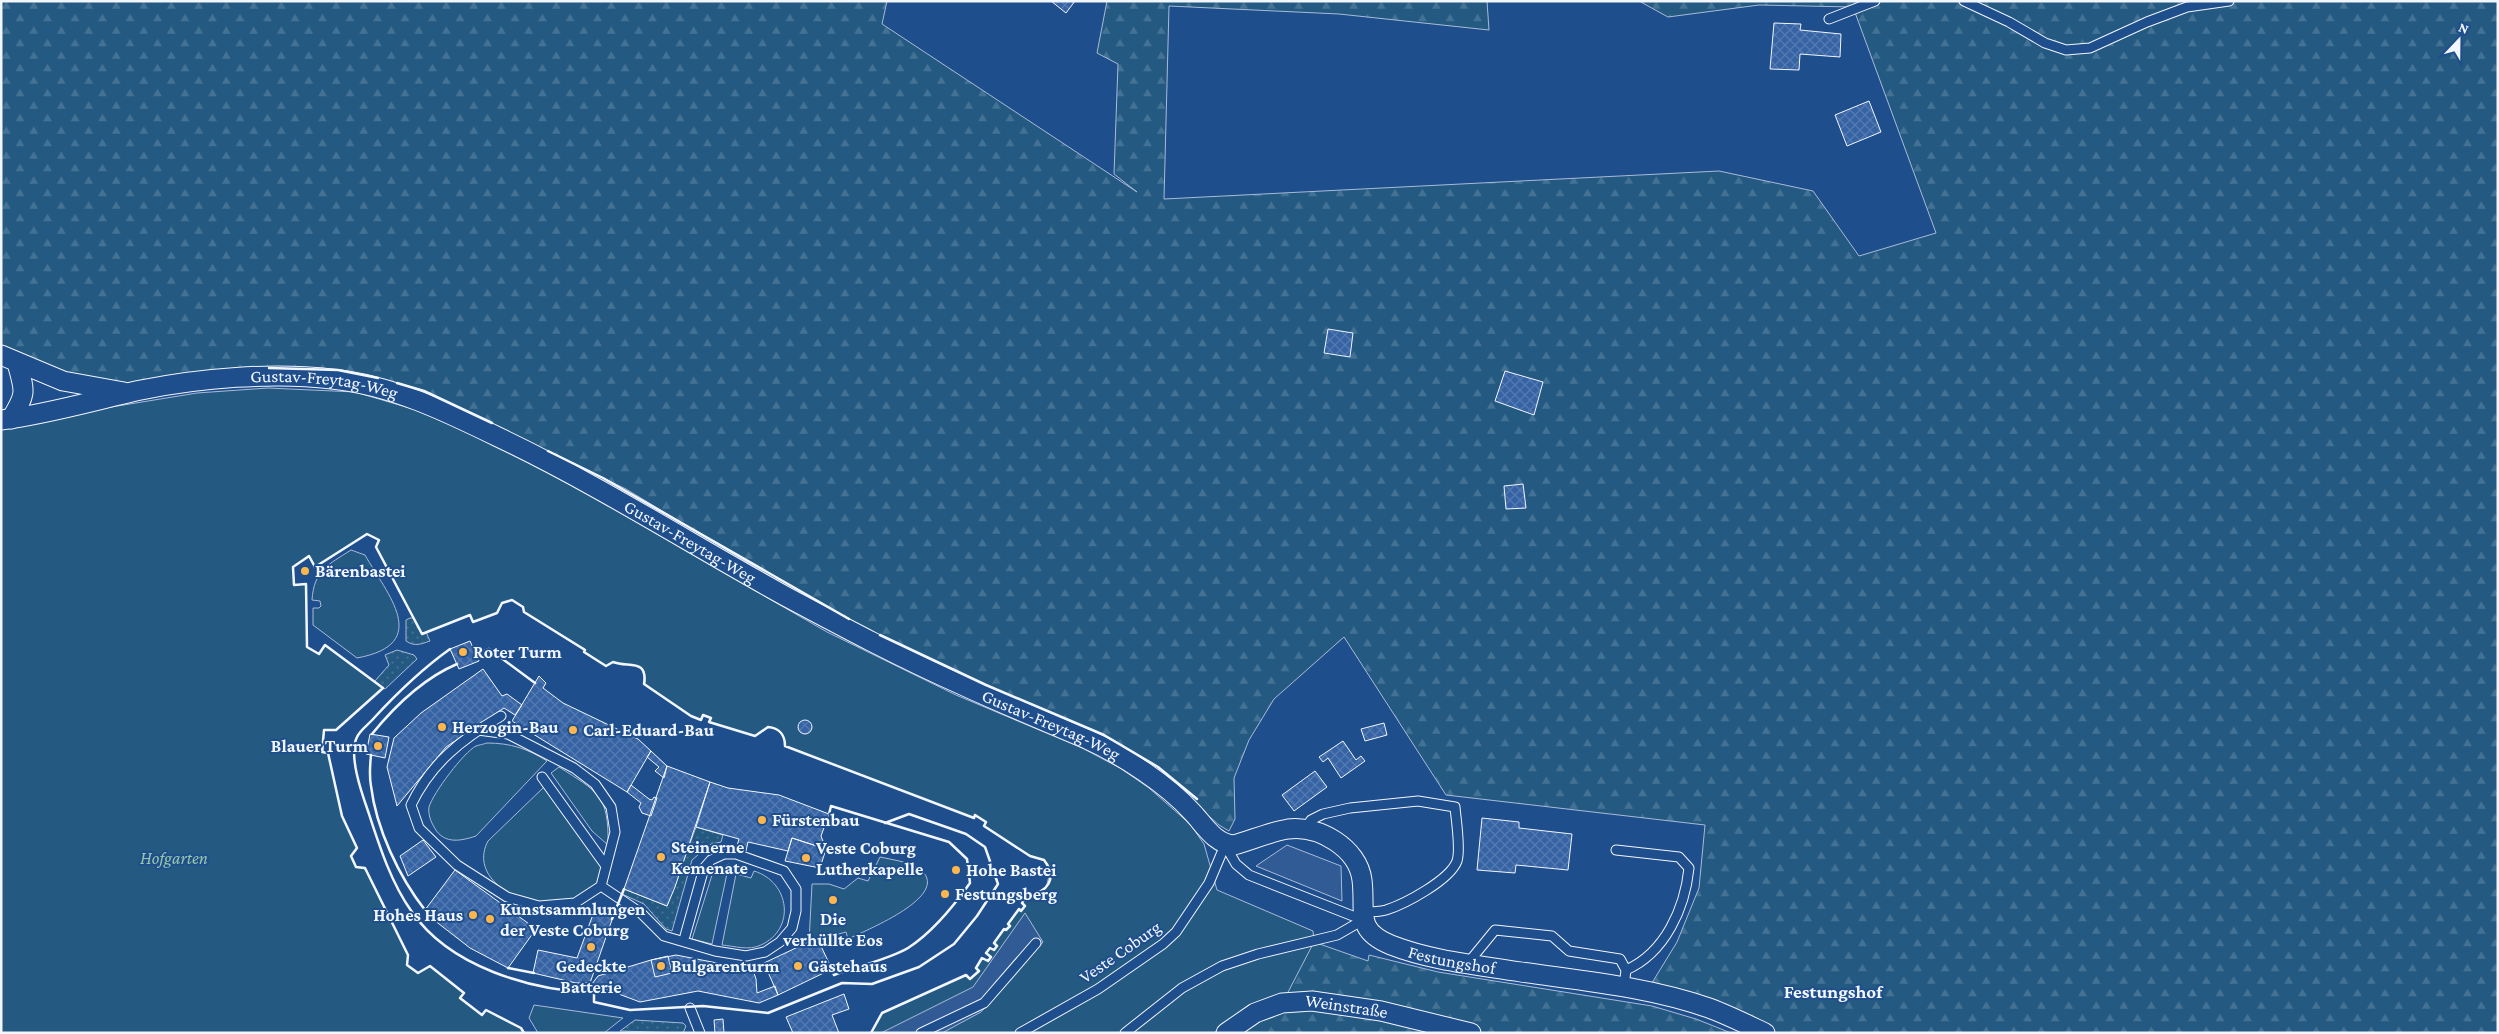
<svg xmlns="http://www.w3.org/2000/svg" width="2499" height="1034" font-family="'Crimson Pro',serif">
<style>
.grass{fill:url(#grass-dots);stroke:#a8bbd7}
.forest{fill:url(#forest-firs);stroke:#a8bbd7}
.park{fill:#245a82;stroke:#a8bbd7}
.parking{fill:#305b95;stroke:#a8bbd7}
.building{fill:url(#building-cross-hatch);stroke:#f2f6ff}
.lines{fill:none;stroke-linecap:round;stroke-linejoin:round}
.service-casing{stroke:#f2f6ff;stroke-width:11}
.minor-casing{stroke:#f2f6ff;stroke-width:21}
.service{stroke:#1f4e8c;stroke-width:9}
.minor{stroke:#1f4e8c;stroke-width:19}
.wall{stroke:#f2f6ff;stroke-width:2.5}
.poi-dot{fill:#ffb74d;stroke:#1f4e8c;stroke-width:2}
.labels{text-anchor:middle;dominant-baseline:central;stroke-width:4;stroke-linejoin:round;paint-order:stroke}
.street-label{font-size:18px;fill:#f2f6ff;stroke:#1f4e8c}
.poi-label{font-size:18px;font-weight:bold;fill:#f2f6ff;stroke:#1f4e8c;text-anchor:start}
.park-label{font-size:18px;font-style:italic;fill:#97c8a6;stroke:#1f4e8c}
.neighbourhood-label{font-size:19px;font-weight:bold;fill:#f2f6ff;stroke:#1f4e8c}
</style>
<defs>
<pattern id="grass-dots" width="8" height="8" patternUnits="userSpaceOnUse" patternTransform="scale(1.25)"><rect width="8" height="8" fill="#245a82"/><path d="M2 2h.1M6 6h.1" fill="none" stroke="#447295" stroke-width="1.8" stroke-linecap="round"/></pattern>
<pattern id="forest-firs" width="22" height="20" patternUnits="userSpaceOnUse" patternTransform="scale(1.25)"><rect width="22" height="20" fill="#245a82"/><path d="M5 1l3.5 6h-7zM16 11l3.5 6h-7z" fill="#447295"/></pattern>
<pattern id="building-cross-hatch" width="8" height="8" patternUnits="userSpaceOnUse" patternTransform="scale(1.25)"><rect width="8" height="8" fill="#3563a3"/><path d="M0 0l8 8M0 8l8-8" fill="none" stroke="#537ab1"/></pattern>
</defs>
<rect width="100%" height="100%" fill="#1f4e8c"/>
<!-- grass -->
<path class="grass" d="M410,618H414L422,633L426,632L430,641C421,644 415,647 406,641V620Z
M397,650L414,655L417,659L385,689L374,682L389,665L385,655Z
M696,827L723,835L721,842L711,844L692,860L672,931L666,929L644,904L622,894L624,889L667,906Z
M635,1020L683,1023L686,1026L683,1033L620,1031Z"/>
<!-- forest -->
<path class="forest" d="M1,1H887L882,24L1137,192L1114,174L1118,64L1097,53L1107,1H1487L1489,30L1339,14L1169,6L1164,199L1719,171L1813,191L1859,256L1936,233L1853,7L1759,5L1668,17L1639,1H2498V1033H1765L1647,991L1677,942L1699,888L1705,825L1446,795L1344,637L1274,699L1249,740L1234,778L1235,819L1229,831L1219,825L1155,769L968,681L801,595L626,489L441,401L385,380L323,368H251L110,386L77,381L1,350Z
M1314,942L1368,961L1369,955L1438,972L1652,1006L1696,1019L1731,1033H1036Z"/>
<!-- park -->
<path class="park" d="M268,388L355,392L413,409L458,428L528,462L589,495L827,632L956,695L1082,748L1120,768L1149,788L1190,824L1204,844L1217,890L1313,931L1314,942L1286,996L1228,1023L1214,1033H871L882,1013L966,975L970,979L979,972L976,968L982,958L988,961L991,957L986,953L990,948L994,950L997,946L994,943L1004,929L1007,930L1010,926L1008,924L1019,909L1021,910L1024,906L1022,903L1027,895L1038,894L1046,888L1050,872L1044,860L1030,856L984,826L986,822L975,816L974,818L785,746C785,736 779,728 768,727L755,736L709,722L710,718L703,715L701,720L691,716L645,684C648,658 628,668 613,662L606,666L584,652L585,649L524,612L523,607L512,600L502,603L497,613L473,622L470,615L422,634L376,547L379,540L367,534L315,567L309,557L293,567L294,585L306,584L307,647L319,654L325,645L383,688L336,730H324L323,752L328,753L342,816L357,848L351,856L356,867L365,869L408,955L407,965L418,973L430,966L464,993L460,999L482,1015L486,1010L521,1028L524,1033H1V425L197,393Z
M351,550L365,555C387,594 433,644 357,658L313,625V608H319L321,606L320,601L312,600C314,570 328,565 351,550Z
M487,743C511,743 528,749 547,761L476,836C458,842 442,844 433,825C430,820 428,812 429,807C433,793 464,752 476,746C479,745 484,744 487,743Z
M559,767C598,792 609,795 608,845L592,831L551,773Z
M544,787L600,865L604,875L590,896C572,900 554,906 536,903C507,898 471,873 488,841Z
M880,857C893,860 914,862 924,873C945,899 864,931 848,939L846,932L809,942L812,884H829L844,889L858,878L868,881Z
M729,864L712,944L692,939L712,875L719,869Z
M754,871C790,882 796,929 761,945C749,951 734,946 722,945L736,874L751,878Z
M534,1005L623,1018L604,1033H538L529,1018Z"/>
<!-- parking -->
<path class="parking" d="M1287,845L1341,866L1342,901L1256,866Z
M1025,913L1043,942L981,1012L942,1033H881L973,987Z"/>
<!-- building -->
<path class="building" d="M1051,1H1075L1066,13Z
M1774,23L1801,24L1800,30L1841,34L1840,57L1800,54L1799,70L1770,69Z
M1869,101L1881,132L1847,146L1835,115Z
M1328,329L1353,333L1350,357L1324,353Z
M1505,371L1543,382L1534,415L1495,401Z
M1523,484L1526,508L1506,509L1504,486Z
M470,641L479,661L459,669L450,649Z
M483,669L502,696L507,694L522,705L515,715L504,708L446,747L397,806L387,767L394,738L421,713Z
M539,676L546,683L543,688L563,703L638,739L651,751L627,792L512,721Z
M798 727a7 7 0 1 1 14 0a7 7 0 1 1-14 0Z
M1384,723L1387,735L1365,741L1361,729Z
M370,734L389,737L385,758L366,754Z
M1343,741L1356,760L1361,756L1365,761L1341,778L1328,758L1323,762L1319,757Z
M651,751L667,766L664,778L655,771L659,767L647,757Z
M667,766L710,782L675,887L667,906L624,889Z
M1315,771L1327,787L1294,811L1282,795Z
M710,782L728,788L779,795L829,814L821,836L826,849L792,838L788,851L748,842L746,851L736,849L739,839L696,827Z
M631,785L649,799L652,800L654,797L657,798L651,816L642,813L639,807L641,803L627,792Z
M1482,818L1519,822V828L1572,834L1568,870L1516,865L1515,873L1477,870Z
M792,838L826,849L820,868L785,861Z
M423,840L436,857L408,876L400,856Z
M455,870L536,929L508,968L470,948L434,920L425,910Z
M595,909L613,917L590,983H576L533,973L538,950L577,958Z
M817,938L832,969L778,995L764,963Z
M676,955L753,970L756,979L757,993L775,986L778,995L759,1003L698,991L640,1002L592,984L598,976L651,960Z
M668,956L672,973L655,977L651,960Z
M844,994L849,1009L832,1015L839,1033H793L786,1017Z
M723,1019L724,1033H715L714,1020Z"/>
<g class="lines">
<!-- service casing -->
<g class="service-casing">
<path id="service" d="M1964,1L2009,22L2045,43L2066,50L2090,48L2147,22L2187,7L2229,1
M1829,19L1875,1
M478,730L508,734L574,768L595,784L611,807L615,832L601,886L575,903L539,906L507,897L457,865L419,828L411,805C431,763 462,739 501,716
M542,777L606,866
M1305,829L1311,820L1323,814L1350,808L1418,801L1455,807C1456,820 1461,849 1457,861C1450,880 1405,904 1386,910C1379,912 1370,912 1363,912
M1225,845L1236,864L1249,875L1363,920
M1616,850L1679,857L1689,868C1685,908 1665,953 1626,970
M601,886L641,913L664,936L715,951L746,956L765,952L780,942L792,928L796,911V889L784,871L736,854H724L711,860L704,868L685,936
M1468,963L1495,930L1552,936L1569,951L1620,959L1626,970L1624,987
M690,1008L700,1033
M921,1033L984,1003L1036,943
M1020,1033L1098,989L1163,944L1176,932L1209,883L1225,845
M1125,1033L1182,988L1222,966L1258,954L1337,935L1363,920"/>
</g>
<!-- minor casing -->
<g class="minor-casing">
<g id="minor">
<path d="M1,355L63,381L124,392"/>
<path d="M11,419C27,393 25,392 17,363"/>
<path id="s1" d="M1,420C49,414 95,400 141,390C200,378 272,372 332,379C391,385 445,411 498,437C597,484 689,543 785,596C843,627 901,658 962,685C1003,704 1045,721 1087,739C1122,755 1167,784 1193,813C1205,826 1215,844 1234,845C1252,840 1270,832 1288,829C1319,825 1358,848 1362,880C1366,912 1354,930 1391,945C1432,961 1478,965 1521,972C1584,981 1649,987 1709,1008C1728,1015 1746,1024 1765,1033"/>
<path id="s2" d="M1226,1033L1255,1013L1282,1003L1312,1001L1381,1011L1471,1033"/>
</g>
</g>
<!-- service -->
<use href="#service" class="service"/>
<!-- minor -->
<use href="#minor" class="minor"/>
<!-- wall -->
<path class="wall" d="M269,368L338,370L378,378
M397,383L424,391L492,423
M548,451L603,478L849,619
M880,635L986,685L1104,735L1158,767L1197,799
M450,649C422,669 398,692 374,718C369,724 360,730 357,737C348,755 362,794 368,811C379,845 391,883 412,912C450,967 530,990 594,993V1002L630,1010L703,1006L768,1013L842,983L872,984L919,967L954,944L977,916L998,884L985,847L966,834L909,814L885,823
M476,655L489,649L535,683
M372,734C394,707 424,678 457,664
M371,755C370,765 369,776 371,786C376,828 399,877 425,910
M829,814L831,806L949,842L967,859L970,883C953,907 933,932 908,948C890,959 855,967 834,975L832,969
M612,919L624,889
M508,968L534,973
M524,1033L521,1028L486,1010L482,1015L460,998L464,993L430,966L418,973L407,965L408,955L365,868L356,867L351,856L357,848L342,816L328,753L322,752L324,730H336L383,688L325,645L319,654L307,647L306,584L294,585L293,567L309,556L315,567L367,534L379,540L376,547L422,634L470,615L473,622L497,613L502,603L512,600L523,607L524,612L585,650L584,652L606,666L613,662C628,668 648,658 644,684L691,716L701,720L703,715L711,718L709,722L755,736L768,727C780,728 785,736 785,746L974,818L975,815L986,822L984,826L1030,856L1044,860C1058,878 1048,893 1027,895L1022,903L1025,906L1021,911L1019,909L1008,924L1010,926L1006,930L1004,929L994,943L997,946L994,950L990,948L986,953L991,957L988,961L982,958L976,968L979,971L970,979L966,975L882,1013L871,1033"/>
</g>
<!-- markers -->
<g class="poi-dot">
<circle cx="305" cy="571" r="5"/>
<circle cx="463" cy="652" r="5"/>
<circle cx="442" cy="727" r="5"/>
<circle cx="573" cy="730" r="5"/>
<circle cx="378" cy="746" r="5"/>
<circle cx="762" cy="820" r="5"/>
<circle cx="661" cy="857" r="5"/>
<circle cx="806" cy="858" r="5"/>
<circle cx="956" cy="870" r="5"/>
<circle cx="945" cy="894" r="5"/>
<circle cx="833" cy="900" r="5"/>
<circle cx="473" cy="915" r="5"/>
<circle cx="490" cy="919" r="5"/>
<circle cx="591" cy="947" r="5"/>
<circle cx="661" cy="966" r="5"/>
<circle cx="798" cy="966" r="5"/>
</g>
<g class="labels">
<!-- street labels -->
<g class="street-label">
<text stroke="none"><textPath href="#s1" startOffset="328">Gustav-Freytag-Weg</textPath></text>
<text stroke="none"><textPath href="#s1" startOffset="731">Gustav-Freytag-Weg</textPath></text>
<text stroke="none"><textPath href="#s1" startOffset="1136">Gustav-Freytag-Weg</textPath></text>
<text transform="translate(1120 952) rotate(-35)">Veste Coburg</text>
<text stroke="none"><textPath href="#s1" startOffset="1654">Festungshof</textPath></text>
<text stroke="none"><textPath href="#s2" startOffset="129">Weinstraße</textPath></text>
</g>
<!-- poi labels -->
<g class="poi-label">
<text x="315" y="571">Bärenbastei</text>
<text x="473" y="652">Roter Turm</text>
<text x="452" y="727">Herzogin-Bau</text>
<text x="583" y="730">Carl-Eduard-Bau</text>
<text x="368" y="746" text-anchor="end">Blauer Turm</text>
<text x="772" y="820">Fürstenbau</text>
<text x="671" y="847">Steinerne<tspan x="671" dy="21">Kemenate</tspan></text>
<text x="816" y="848">Veste Coburg<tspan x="816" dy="21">Lutherkapelle</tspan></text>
<text x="966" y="870">Hohe Bastei</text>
<text x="955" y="894">Festungsberg</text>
<text x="500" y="909">Kunstsammlungen<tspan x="500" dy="21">der Veste Coburg</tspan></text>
<text x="463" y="915" text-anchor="end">Hohes Haus</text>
<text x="833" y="919" text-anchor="middle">Die<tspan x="833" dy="21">verhüllte Eos</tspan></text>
<text x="591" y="966" text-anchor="middle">Gedeckte<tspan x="591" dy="21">Batterie</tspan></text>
<text x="671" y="966">Bulgarenturm</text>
<text x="808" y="966">Gästehaus</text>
</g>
<!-- park labels -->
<g class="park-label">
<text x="174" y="858">Hofgarten</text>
</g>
<!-- neighbourhood labels -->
<g class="neighbourhood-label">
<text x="1833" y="991">Festungshof</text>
</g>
</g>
<!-- border -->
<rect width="2499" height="1034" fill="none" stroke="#f2f6ff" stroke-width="5"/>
<!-- north arrow -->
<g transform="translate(2459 40) rotate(22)" stroke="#1f4e8c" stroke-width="4" paint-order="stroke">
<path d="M0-4L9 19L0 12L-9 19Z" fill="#f2f6ff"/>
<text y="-8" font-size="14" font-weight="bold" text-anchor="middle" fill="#f2f6ff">N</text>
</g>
</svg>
